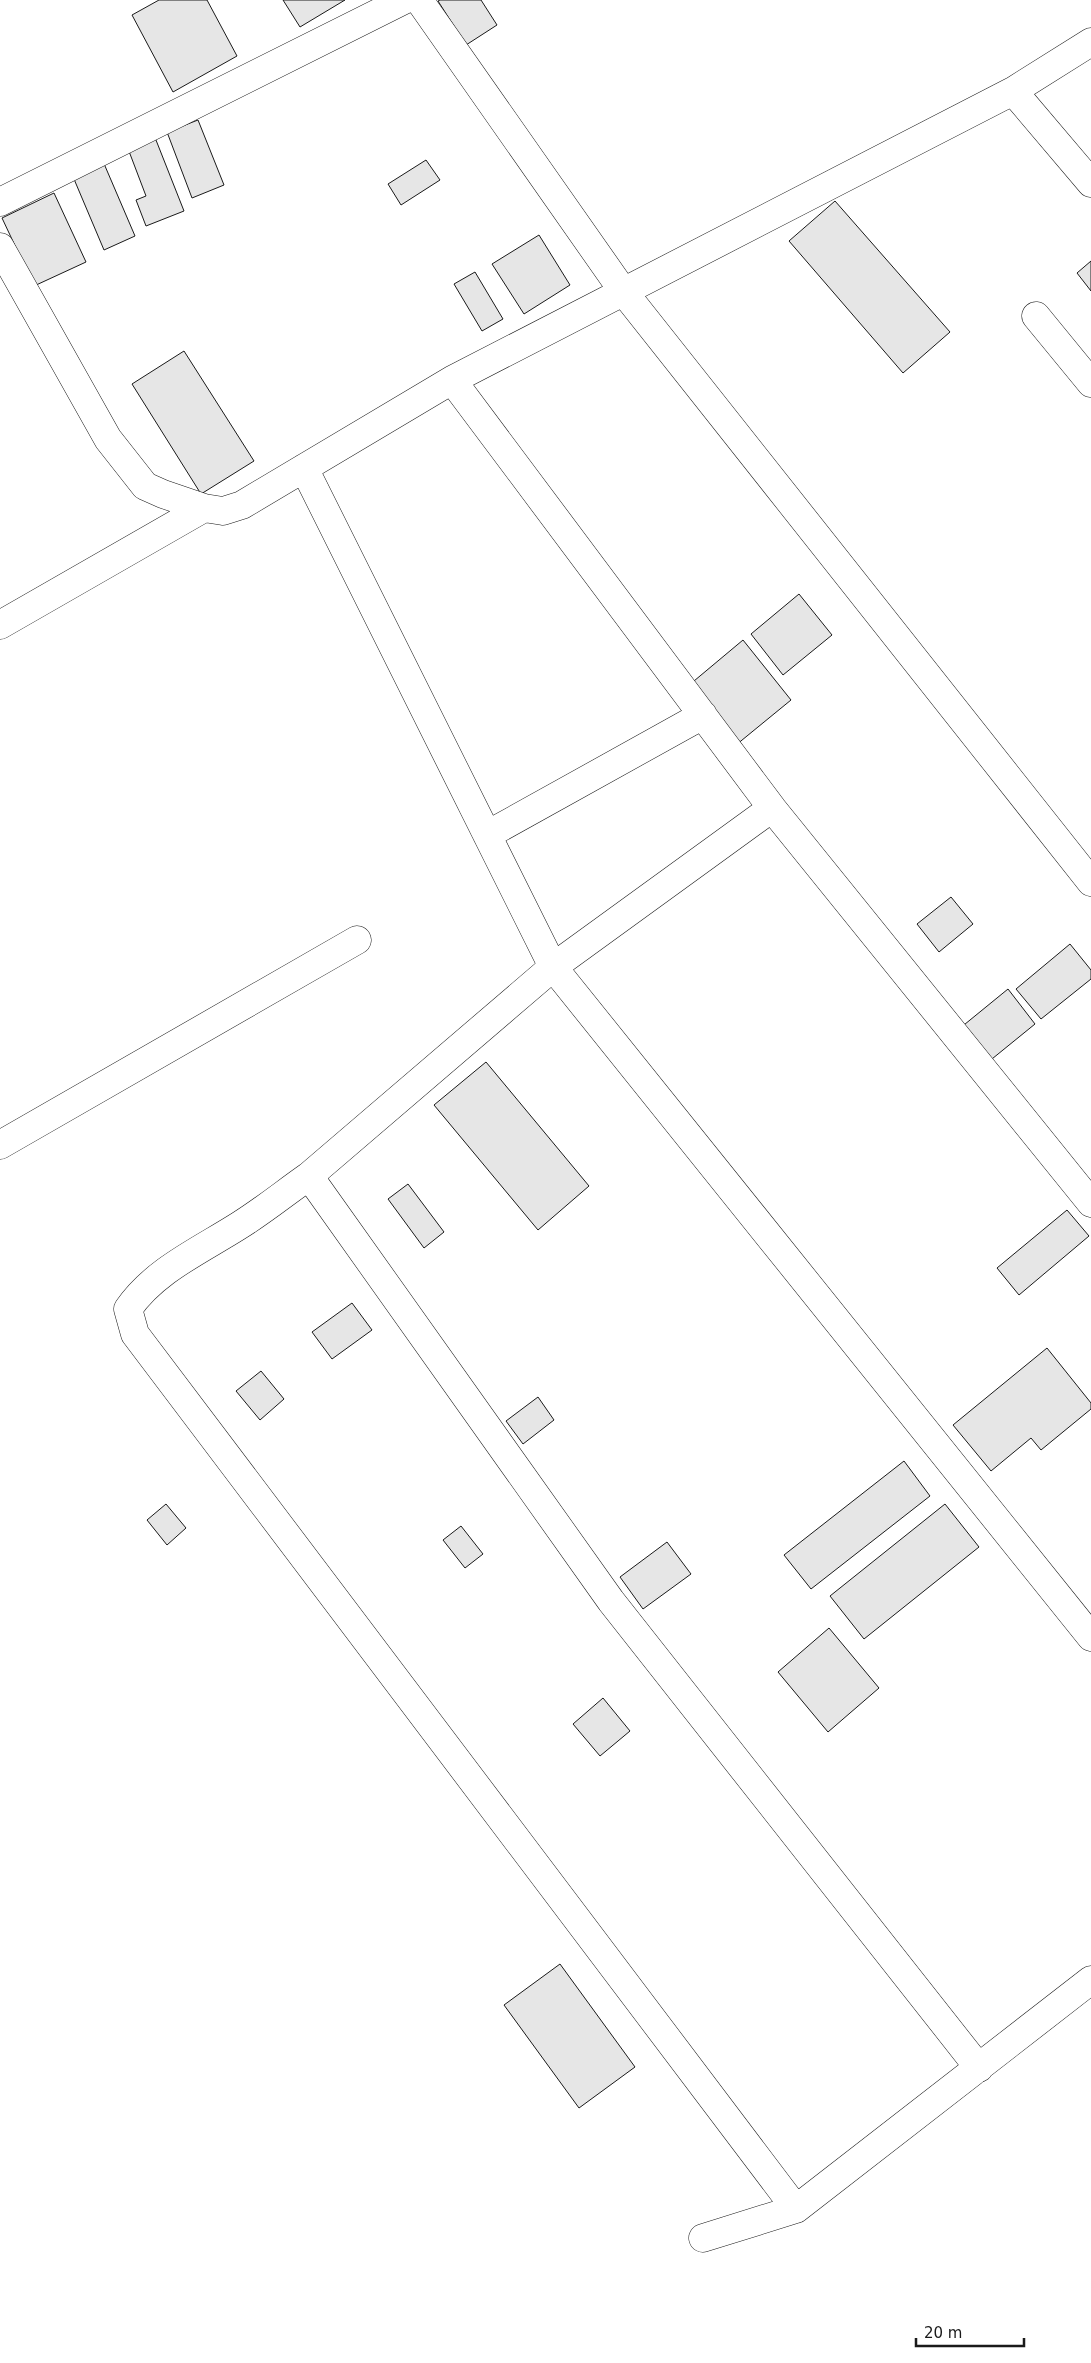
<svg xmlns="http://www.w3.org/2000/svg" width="1091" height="2363" font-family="'DejaVu Sans',sans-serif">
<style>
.building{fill:#e6e6e6;stroke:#1a1a1a}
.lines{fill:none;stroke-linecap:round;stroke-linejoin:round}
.minor-casing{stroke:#1a1a1a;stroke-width:29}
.minor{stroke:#fff;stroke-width:28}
</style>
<rect width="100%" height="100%" fill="#fff"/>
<!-- building -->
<path class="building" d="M159,0H207L237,56L173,92L132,15Z
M283,0H345L300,27Z
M440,0H481L497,25L466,45L438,1Z
M198,120L224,185L192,198L167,132Z
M154,135L184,211L146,226L136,200L146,196L127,146Z
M102,159L135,236L104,250L71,172Z
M426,160L440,180L401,205L388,184Z
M54,193L86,262L34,286L2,218Z
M835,201L950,332L903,373L789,241Z
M539,235L570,285L524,314L492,264Z
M1091,261V291L1077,273Z
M475,272L503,319L482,331L454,284Z
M184,351L254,461L201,494L132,384Z
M799,594L832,635L783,675L751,634Z
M743,640L791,700L736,745L688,686Z
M951,897L973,924L939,952L917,924Z
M1070,944L1091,970V979L1041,1019L1016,989Z
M1008,989L1035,1024L987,1063L959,1029Z
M486,1062L589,1186L538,1230L434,1105Z
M408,1184L444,1232L424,1248L388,1199Z
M1067,1210L1089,1236L1019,1295L997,1268Z
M352,1303L372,1330L332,1359L312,1332Z
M1047,1348L1091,1403V1409L1041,1450L1031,1438L991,1471L953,1425Z
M261,1371L284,1399L260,1420L236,1391Z
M538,1397L554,1420L523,1444L506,1421Z
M904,1461L930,1496L811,1589L784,1555Z
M166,1504L186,1528L167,1545L147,1520Z
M945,1504L979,1547L864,1639L830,1596Z
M461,1526L483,1554L465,1568L443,1540Z
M667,1542L691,1574L643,1609L620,1577Z
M829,1628L879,1688L828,1732L778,1672Z
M603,1698L630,1731L600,1756L573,1724Z
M560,1964L635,2067L579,2108L504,2005Z"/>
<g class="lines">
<!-- minor casing -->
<g class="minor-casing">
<path id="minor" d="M419,0L623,291L1091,882
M1013,91L1091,183
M0,202L404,0
M0,247L108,439L145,486L163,494L204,508L223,511L242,505L452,380L1013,91L1091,42
M1036,316L1091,383
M452,380L772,808L1091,1203
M304,468L553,967L1091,1637
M0,625L204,508
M487,835L703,715
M0,1145L357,940
M309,1176L553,967L772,808
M796,2209L135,1334L128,1309C155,1270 201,1250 240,1225C264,1210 286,1192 309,1176L611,1601L979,2068
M703,2238L796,2209L1091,1980"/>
</g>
<!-- minor -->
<use href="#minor" class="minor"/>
</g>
<!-- scale -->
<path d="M916 2338v8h108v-8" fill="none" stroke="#1a1a1a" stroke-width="2.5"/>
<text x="924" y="2338" font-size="15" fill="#1a1a1a" stroke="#ffffff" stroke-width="4" paint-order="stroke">20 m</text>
</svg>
